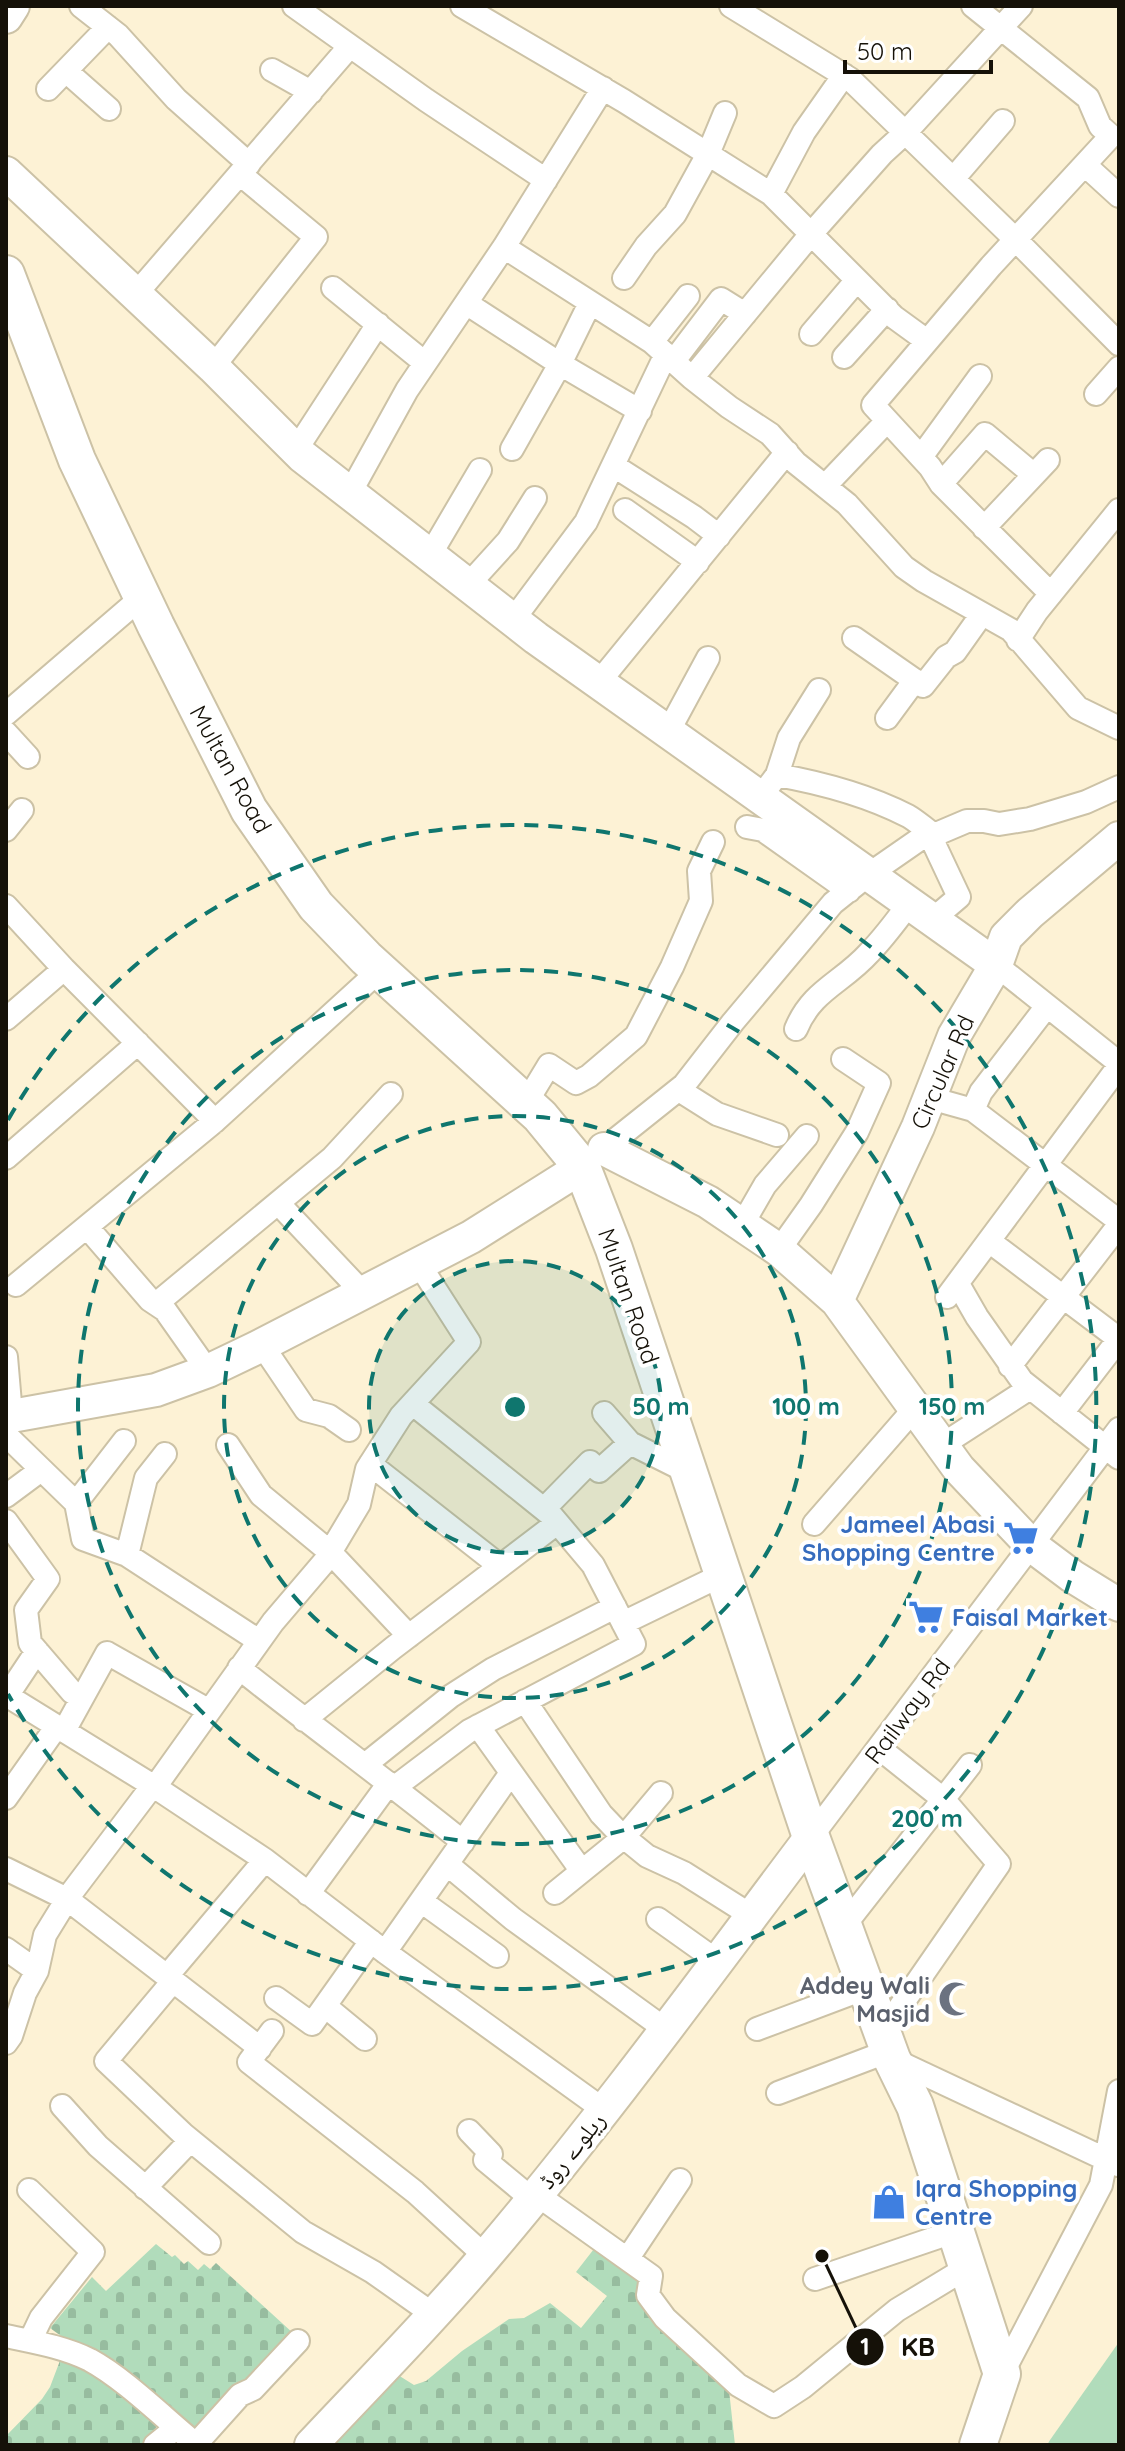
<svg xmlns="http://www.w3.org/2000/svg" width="1125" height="2451" font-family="Quicksand,'Noto Naskh Arabic',sans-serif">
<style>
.cemetery{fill:url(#cemetery-stones)}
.park{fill:#b1dcbb}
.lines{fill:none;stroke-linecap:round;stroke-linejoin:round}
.street-casing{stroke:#ccc2a6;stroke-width:26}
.secondary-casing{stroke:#ccc2a6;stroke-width:36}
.primary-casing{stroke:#ccc2a6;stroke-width:40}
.street{stroke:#fff;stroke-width:22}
.secondary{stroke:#fff;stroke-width:32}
.primary{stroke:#fff;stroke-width:36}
.ring{fill:none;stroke:#0f766e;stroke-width:4;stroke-dasharray:14 10}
.labels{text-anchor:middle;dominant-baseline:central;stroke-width:8;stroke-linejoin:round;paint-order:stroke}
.street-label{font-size:24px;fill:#151108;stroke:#fff}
.shop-label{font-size:24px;font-weight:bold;fill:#366cbe;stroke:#fff;text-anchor:start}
.worship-label{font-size:24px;font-weight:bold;fill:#5b616d;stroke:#fff;text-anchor:end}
.centre{fill:#0f766e;stroke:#fff;stroke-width:4}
.ring-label{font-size:24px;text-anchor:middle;font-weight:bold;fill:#0f766e;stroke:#fff;stroke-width:8;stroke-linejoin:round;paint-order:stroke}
.leader{fill:none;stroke:#151108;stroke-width:3}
.callout-dot{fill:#151108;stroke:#fff;stroke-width:3}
.mark-label{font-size:24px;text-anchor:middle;font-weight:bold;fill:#fff}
.callout-label{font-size:26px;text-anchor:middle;font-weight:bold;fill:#151108;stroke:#fff;stroke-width:8;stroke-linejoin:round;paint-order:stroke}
</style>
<defs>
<pattern id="cemetery-stones" width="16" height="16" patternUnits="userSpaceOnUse" patternTransform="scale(2)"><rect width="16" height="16" fill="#b1dcbb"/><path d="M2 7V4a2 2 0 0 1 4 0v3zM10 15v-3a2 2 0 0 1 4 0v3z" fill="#97bc9f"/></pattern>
</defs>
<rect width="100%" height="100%" fill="#fdf2d5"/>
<!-- cemetery -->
<path class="cemetery" d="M156,2244L172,2257L175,2255L184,2264L188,2261L198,2270L204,2264L210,2269L216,2263L294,2334L196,2432L95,2351L61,2336L50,2328L92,2277L106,2291Z
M597,2245L640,2277L729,2390L735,2445H332L398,2375L414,2385L426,2381L462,2351L509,2319L524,2318L550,2303L581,2328L607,2296L576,2272Z
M61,2358L81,2361L158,2425L143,2445H6V2436L42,2399L50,2387Z"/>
<!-- park -->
<path class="park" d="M1119,2342V2445H1047L1050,2440Z"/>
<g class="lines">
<!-- street casing -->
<g class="street-casing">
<path id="street" d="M81,6L118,35L176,99L249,164
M294,6L426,100L546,180
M462,6L624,101L771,194L894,317L927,341
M731,6L850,79L1016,240L1119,344
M973,6L1088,98L1100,126L1111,136L991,266L873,405L930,467L941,484L1051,594
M272,70L311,92
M66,71L109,109
M48,89L108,27
M1085,165L1119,196
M953,179L1003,121
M771,194L804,132L844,75
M504,247L652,342L692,378L729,407L770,434L796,463L847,504L904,567L924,581L1011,630L1078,708L1119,728
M624,278L646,246L675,214L708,154L725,113
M333,288L425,363
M135,295L350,46
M466,303L560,364L640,411
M811,334L857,280
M652,342L688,296
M844,357L887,309
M673,362L721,299L745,314
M213,367L316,237L240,174
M692,378L811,234L882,154L905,133L1021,6
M1096,394L1119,368
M512,449L560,364L590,303
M296,450L378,324
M921,457L980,376
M614,466L694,517L719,536
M941,484L985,434L1034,475
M825,486L886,422
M350,493L407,390L504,247L603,88
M625,510L698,562
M984,528L1048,460
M430,555L480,470
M468,585L508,541L535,498
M513,620L586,522L666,354
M854,638L923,686L946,657L955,652L982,614
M1018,640L1037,611L1119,510
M599,682L787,452
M6,714L142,597
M887,718L915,680
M668,732L708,658
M6,733L28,757
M777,775C822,783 867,795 908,816C917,821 925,829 934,835L935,846L959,897L932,920
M768,787L777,775L789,738L819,690
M747,827L763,830L849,891
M6,830L22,810
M934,835L967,821H984L999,824L1030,819L1086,802L1119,787
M6,906L64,969L215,1121
M996,965L1119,1063
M6,1019L64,969
M796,1029C812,990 842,983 869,953C884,938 896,921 909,904
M679,1090L717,1114L777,1135
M930,1098L973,1110L1119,1221
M526,1103L549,1065L576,1083L589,1076L636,1036L672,967L701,901L699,871L713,842
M973,1110L981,1092L1047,1006
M595,1156L684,1085L733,1022L833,903L868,875L930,832
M6,1158L138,1043
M278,1203L363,1293
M742,1225L765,1185L807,1136
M87,1227L150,1300L165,1310L208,1371
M989,1241L1119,1339
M779,1250L811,1205L857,1132L879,1083L843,1059
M958,1284L977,1317L1022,1381L1119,1458
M16,1285L215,1121L380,970
M947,1297L1119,1066
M156,1304L332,1158L391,1094
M262,1345L306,1410L329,1416L349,1430
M6,1357L11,1415
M1010,1366L1119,1225
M604,1413L630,1443L690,1473
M1062,1413L1119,1339
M6,1435L76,1503
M124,1441L76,1503L83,1539L127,1555L259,1641
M228,1445L261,1495L330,1552L409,1636
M942,1445L1030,1388
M370,1464L500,1566
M6,1496L41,1470
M544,1509L590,1462L599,1471L630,1443
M6,1521L48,1579L26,1610L30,1643L72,1692L82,1698
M814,1524L915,1408
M127,1555L146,1478L165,1454
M623,1623L724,1574
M239,1668C313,1727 389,1782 463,1842
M6,1695L155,1787L265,1860L385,1952L604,2110
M7,1696L37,1651
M525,1701L601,1814L620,1834L647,1856L684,1873L752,1916
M304,1720L393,1648L557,1523
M478,1726L581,1870
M64,1731L107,1653L208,1710
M879,1748L943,1799L999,1864L882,2033
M366,1764L451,1696L493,1669L615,1607
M395,1787L469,1731L634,1644L593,1565L551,1515L413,1404
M6,1798L57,1726
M811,1837L1119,1429
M447,1864L513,1919L665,2029
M6,1869L67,1899L260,2048
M555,1893L624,1837L661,1793
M308,1894L389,1783
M421,1901L497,1956
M658,1919L717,1961
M844,1926L970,1765
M6,1949L37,1971
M385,1952L511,1773
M167,1976L265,1860
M173,1981L106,2061L183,2134L303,2232L373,2272L434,2315
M276,1998L312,2024L371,1941
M325,2006L365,2039
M757,2029L866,1988
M272,2031L249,2062L415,2192L485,2256
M6,2043L11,2036L25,1993L37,1971L45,1935L69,1896L147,1793L155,1787L273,1622L325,1561L359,1504L367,1469L401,1416L469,1342L419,1264
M892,2059L1118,2165
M778,2093L889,2051
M62,2106L98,2146L209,2243
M469,2131L491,2154L485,2160L532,2199
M145,2188L190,2141
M29,2190L93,2252L41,2318L30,2341
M536,2194L651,2276L648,2295L665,2318L738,2385L774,2406L803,2387L897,2310L968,2267
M628,2258L680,2180
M815,2279L956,2231
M6,2336C34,2342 64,2347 90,2360C125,2379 165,2419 197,2445
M1002,2374L1101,2185L1119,2091
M196,2444L240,2395L253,2389L298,2341
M155,2445L176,2428"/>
</g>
<!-- secondary casing -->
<g class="secondary-casing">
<path id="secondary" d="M6,17L13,6
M6,173L213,367L302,456L536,638L996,965
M604,1149L708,1202L779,1250L837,1301L959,1469L1032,1546L1072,1576L1119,1605
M837,1301L918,1127L954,1036L996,965L1006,937L1030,913L1119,838
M6,1417L156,1390L208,1371L256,1348L471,1237L582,1167
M311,2445C369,2383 429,2323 484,2258C599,2123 704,1979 811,1837"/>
</g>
<!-- primary casing -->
<g class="primary-casing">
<path id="primary" d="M6,274L77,460L156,626L249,810L316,906L366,958L540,1116L582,1167L614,1249L811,1837L892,2059L915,2106L1002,2374L978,2445"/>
</g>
<!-- street -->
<use href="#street" class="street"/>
<!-- secondary -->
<use href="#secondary" class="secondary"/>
<!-- primary -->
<use href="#primary" class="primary"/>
</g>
<!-- distance rings -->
<circle cx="515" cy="1407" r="146" fill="#0f766e" fill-opacity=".12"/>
<g class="ring">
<circle cx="515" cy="1407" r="146"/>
<circle cx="515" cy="1407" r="291"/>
<circle cx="515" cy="1407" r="437"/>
<path d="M8 1120A582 582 0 1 1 8 1694"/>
</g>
<!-- icons -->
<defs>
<g id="supermarket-bare" transform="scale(2.76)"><path d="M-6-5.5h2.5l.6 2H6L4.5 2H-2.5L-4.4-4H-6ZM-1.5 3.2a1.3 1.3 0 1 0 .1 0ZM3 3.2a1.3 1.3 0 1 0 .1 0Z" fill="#3f7fe0" stroke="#fff" stroke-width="2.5" paint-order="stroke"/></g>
<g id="mosque-bare" transform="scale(2.76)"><path d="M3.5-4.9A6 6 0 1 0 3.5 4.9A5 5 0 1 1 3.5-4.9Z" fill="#6b7280" stroke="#fff" stroke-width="2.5" paint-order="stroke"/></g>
<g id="shop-bare" transform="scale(2.76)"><path d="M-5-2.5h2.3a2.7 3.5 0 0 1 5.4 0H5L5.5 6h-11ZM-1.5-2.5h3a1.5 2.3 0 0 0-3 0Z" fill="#3f7fe0" stroke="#fff" stroke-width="2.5" paint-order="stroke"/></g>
</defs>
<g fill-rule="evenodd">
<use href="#supermarket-bare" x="1021" y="1538"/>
<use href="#supermarket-bare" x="926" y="1617"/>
<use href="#mosque-bare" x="956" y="1999"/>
<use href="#shop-bare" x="889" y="2202"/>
</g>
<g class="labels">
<!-- street labels -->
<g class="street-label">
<text transform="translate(231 769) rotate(61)">Multan Road</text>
<text transform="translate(942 1072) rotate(-66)">Circular Rd</text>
<text transform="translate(629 1296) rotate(71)">Multan Road</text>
<text transform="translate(907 1711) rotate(-53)">Railway Rd</text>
<text transform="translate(571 2150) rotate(-51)">ریلوے روڈ</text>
</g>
<!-- shop labels -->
<g class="shop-label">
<text x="995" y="1524" text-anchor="end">Jameel Abasi<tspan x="995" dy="28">Shopping Centre</tspan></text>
<text x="952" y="1617">Faisal Market</text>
<text x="915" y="2188">Iqra Shopping<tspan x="915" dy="28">Centre</tspan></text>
</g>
<!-- worship labels -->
<g class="worship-label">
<text x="930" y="1985">Addey Wali<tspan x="930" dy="28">Masjid</tspan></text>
</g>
</g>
<circle cx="515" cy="1407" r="12" class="centre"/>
<g class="ring-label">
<text x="661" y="1415">50 m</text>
<text x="806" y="1415">100 m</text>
<text x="952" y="1415">150 m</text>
<text x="927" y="1827">200 m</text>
</g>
<!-- callouts -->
<path class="leader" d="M822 2256L865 2347"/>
<g class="callout-dot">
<circle cx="822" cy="2256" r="8"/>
<circle cx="865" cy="2347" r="20"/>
</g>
<g class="mark-label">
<text x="865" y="2355">1</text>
</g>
<g class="callout-label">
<text x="918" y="2356">KB</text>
</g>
<!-- border -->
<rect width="1125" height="2451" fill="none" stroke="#151108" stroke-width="16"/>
<!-- scale -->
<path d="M845 60v12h146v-12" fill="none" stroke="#151108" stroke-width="4"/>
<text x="857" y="60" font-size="24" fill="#151108" stroke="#ffffff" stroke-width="6" paint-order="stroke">50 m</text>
</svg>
